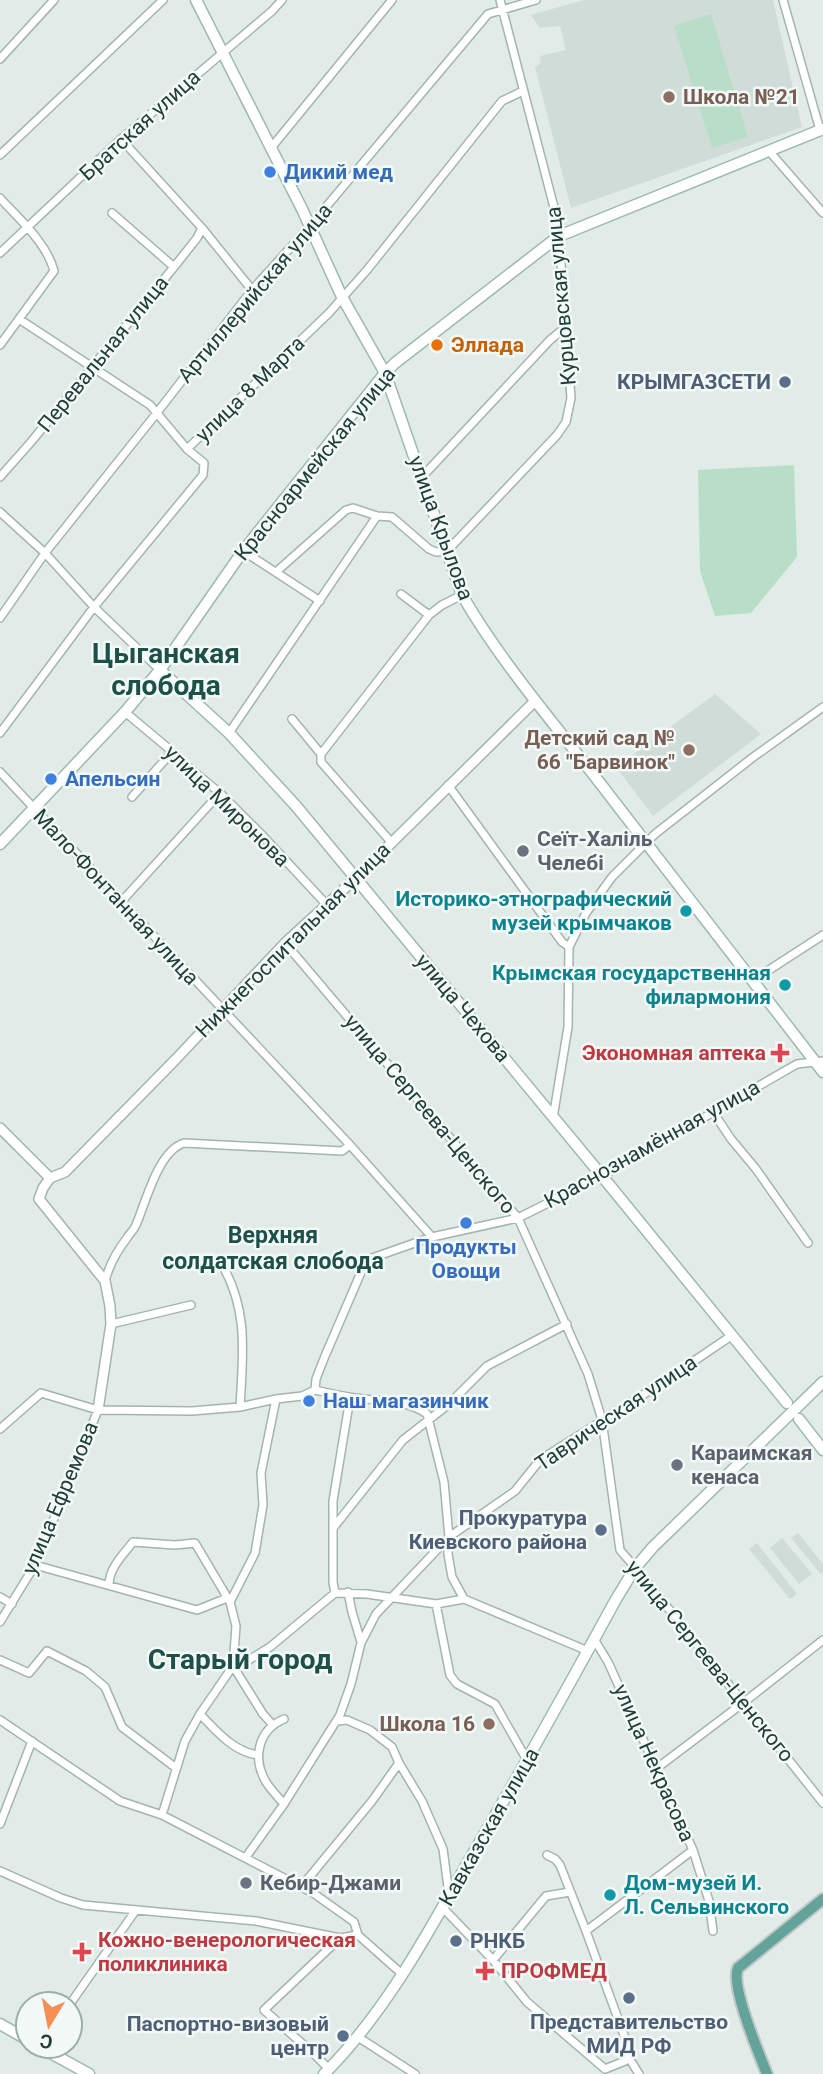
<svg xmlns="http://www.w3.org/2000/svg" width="823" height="2074" font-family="Roboto,sans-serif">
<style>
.built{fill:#cfdcd8}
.green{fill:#b9dec7}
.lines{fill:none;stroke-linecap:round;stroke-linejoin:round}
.minor-casing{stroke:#a4b4b0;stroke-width:10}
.tertiary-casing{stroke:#a4b4b0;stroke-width:12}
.secondary-casing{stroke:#9fb8b2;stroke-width:13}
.primary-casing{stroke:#c1c9c8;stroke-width:14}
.minor{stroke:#fff;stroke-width:7}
.tertiary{stroke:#fff;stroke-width:9}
.secondary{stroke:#fff;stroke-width:10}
.primary{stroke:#64a39a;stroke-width:10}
.education-dot{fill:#8d6e63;stroke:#f2f9f6;stroke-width:2.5}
.shop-dot{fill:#3f7fe0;stroke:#f2f9f6;stroke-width:2.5}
.food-dot{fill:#e8710a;stroke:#f2f9f6;stroke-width:2.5}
.service-dot{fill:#5c6f8a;stroke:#f2f9f6;stroke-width:2.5}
.worship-dot{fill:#6b7280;stroke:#f2f9f6;stroke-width:2.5}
.culture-dot{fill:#0f9aa8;stroke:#f2f9f6;stroke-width:2.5}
.health-dot{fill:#e0444e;stroke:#f2f9f6;stroke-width:2.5}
.labels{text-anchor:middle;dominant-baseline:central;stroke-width:5;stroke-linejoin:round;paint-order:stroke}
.education-label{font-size:21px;font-weight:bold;fill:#785e54;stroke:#f2f9f6;text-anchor:end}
.street-label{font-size:21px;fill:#213e39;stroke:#f2f9f6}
.shop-label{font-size:21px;font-weight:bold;fill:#366cbe;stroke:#f2f9f6;text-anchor:start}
.food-label{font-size:21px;font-weight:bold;fill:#c56008;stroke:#f2f9f6;text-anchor:start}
.service-label{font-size:21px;font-weight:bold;fill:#4e5e75;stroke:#f2f9f6;text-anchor:end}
.worship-label{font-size:21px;font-weight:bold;fill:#5b616d;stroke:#f2f9f6;text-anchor:start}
.culture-label{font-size:21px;font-weight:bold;fill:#0d838f;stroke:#f2f9f6;text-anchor:end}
.health-label{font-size:21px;font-weight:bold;fill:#be3a42;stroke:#f2f9f6;text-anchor:start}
.neighbourhood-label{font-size:23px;font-weight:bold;fill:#1c5049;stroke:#f2f9f6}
.district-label{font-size:28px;font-weight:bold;fill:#1c5049;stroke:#f2f9f6}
</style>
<rect width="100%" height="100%" fill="#e1ece8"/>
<!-- built -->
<path class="built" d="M584,0H773L802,127L571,208L535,67L541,63L540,56L566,50L560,26L540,28L531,15Z
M715,694L761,734L653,816L616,767Z
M798,1533L823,1564V1572L821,1574L791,1538Z
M782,1538L812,1574L799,1584L770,1548Z
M757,1543L797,1594L790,1599L749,1549Z"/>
<!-- green -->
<path class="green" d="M711,14L748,137L712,148L674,26Z
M794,465L797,557L751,613L715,616L700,571L698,470Z"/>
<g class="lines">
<!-- minor casing -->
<g class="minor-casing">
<path id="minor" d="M783,0L820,130
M0,59L54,0
M121,139L202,228L252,290
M271,148L392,0
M769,151L823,213
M0,155L163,0
M0,198C19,219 47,243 54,271L0,345
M112,213L174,267
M0,253L121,139L272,11L282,0
M187,449L329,313L367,270L502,101L523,91
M0,477L31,442L174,267L197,238L202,228
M422,477L550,340L566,327
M0,512L45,553L94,607L160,670
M243,551L320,601
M276,572L346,510L353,508L377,516L392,517L429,549L436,552L447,551L557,435L566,422L571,398L559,236L555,211L500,0
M401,594L429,615
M0,618L45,553L156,414L252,290L310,226L488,14L536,0
M125,712L168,748L171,753L220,793L261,834L326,904
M292,719L321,754V762L391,842
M0,733L94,607L203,475L204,463L187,449L150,405L19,319
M229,733L377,516
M321,754L429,615L442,605L462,595
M0,772L350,1145L432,1237
M448,785L562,942L569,947
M132,797L171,753
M122,901L220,793
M285,943L518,1218L588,1374L602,1420L620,1550L645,1579L823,1803
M752,981L823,935
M713,1112L731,1139L756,1169L808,1243
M553,1118L568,1027L569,947L586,913L612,877L655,834L752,758L823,707
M220,1261C249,1309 243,1353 240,1407
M105,1281C109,1266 117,1251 127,1238C130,1233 134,1230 136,1225C146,1202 158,1151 184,1143L342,1151L350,1145
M111,1324L191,1305
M315,1390L316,1379L325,1356L362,1270L372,1258L432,1237L518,1218L602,1176L797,1064L823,1061
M315,1390C328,1393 342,1396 355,1398C378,1401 408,1400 427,1414L444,1482L449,1537L448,1554L452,1577L464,1599
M0,1429L41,1393L98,1410L192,1411L240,1407L276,1399L302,1396L315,1390
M334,1527L403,1440L449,1404L487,1366L567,1324
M35,1565L197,1610L227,1598
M109,1585C109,1568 123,1555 133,1542L175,1545L195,1543L230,1602L236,1626L233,1666L263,1714L272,1724
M348,1592L352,1612L361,1642
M335,1593L333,1582V1501L350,1398
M0,1597L12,1604
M230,1602L255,1553L263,1505L261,1473L276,1399
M436,1604L450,1675L457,1684L495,1704L527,1760
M0,1622L35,1565L98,1410
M594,1639L608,1662L693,1850L709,1901L713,1931
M0,1660L29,1673L47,1651L86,1671L105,1687L122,1727L176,1768
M200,1714C216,1731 234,1752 258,1755
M284,1719C258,1730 252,1758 266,1782C271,1790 278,1797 284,1804
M0,1720L120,1801L162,1815L313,1893L354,1922L358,1935L402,1974
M337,1721L347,1720L370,1730L392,1747L399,1763L422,1801L443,1849L449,1895
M657,1768L743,1703L823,1640
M162,1815L185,1741L200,1714L233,1666L247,1661L270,1647L335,1593L367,1594L436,1604L464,1599L588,1651
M0,1824L32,1741
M246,1857L284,1804L340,1715L351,1684L361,1643L376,1614L449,1537L515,1491L540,1460L660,1384L731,1336
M0,1871L61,1898L83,1905L256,1921L340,1938L358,1935
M302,1886L372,1801L399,1763
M442,1907L493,1960L527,2002L605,2069L625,2061L630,2054L628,2046L586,1931L560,1865L555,1859L547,1855
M586,1931L693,1850
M493,1960L546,1896L570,1892
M70,2004L136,1910
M358,2037L415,2074
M629,2058L639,2074
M329,2069L313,2053L264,2010L340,1938"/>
</g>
<!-- tertiary casing -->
<g class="tertiary-casing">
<path id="tertiary" d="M0,1128L50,1178
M50,1178L65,1172L176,1059L285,943L356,878L535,701
M50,1178L43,1188L39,1199L105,1281L110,1306L111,1324L98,1410"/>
</g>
<!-- secondary casing -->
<g class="secondary-casing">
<path id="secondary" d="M196,0L302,209L342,297L385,373L462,595C499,659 548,716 593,774C670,873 747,972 823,1072
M160,670L229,733L296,806L602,1176L787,1403
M0,844L125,712L160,670L243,551L385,373L395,363L559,236L823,129
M799,1419L823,1450
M0,2024L28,2040
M38,2046L89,2074
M324,2074C384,2014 426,1937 467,1864C518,1777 567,1689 615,1601L635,1568L653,1547L823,1382"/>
</g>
<!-- primary casing -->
<g class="primary-casing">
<path id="primary" d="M767,2074C759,2054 730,1985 738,1968L823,1899"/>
</g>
<!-- minor -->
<use href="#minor" class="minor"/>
<!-- tertiary -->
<use href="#tertiary" class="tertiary"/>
<!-- secondary -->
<use href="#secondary" class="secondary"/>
<!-- primary -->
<use href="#primary" class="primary"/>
</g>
<!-- markers -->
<g class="education-dot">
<circle cx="669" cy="97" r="7"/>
<circle cx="689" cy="750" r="7"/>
<circle cx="489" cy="1724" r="7"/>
</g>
<g class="shop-dot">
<circle cx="270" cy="172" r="7"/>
<circle cx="51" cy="779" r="7"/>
<circle cx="466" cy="1223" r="7"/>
<circle cx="309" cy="1401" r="7"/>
</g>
<circle class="food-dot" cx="437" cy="345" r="7"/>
<g class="service-dot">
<circle cx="785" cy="382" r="7"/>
<circle cx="601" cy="1530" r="7"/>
<circle cx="456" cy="1941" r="7"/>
<circle cx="629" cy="1998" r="7"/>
<circle cx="343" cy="2036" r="7"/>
</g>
<g class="worship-dot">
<circle cx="523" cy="851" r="7"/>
<circle cx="677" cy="1465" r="7"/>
<circle cx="246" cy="1883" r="7"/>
</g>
<g class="culture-dot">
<circle cx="686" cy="911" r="7"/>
<circle cx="785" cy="985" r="7"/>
<circle cx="610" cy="1895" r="7"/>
</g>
<g class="health-dot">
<path d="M776.5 1042.5h7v7h7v7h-7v7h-7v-7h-7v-7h7z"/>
<path d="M78.5 1941.5h7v7h7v7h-7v7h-7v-7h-7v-7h7z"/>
<path d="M481.5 1960.5h7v7h7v7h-7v7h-7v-7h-7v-7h7z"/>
</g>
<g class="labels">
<!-- education labels -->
<g class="education-label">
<text x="683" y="97" text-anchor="start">Школа №21</text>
<text x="675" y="738">Детский сад №<tspan x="675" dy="24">66 "Барвинок"</tspan></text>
<text x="475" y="1724">Школа 16</text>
</g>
<!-- street labels -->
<g class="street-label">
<text transform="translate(140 125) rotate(-42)">Братская улица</text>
<text transform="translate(255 293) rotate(-50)">Артиллерийская улица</text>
<text transform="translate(561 296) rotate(-95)">Курцовская улица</text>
<text transform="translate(103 354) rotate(-51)">Перевальная улица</text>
<text transform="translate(250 389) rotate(-44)">улица 8 Марта</text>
<text transform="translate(315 464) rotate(-51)">Красноармейская улица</text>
<text transform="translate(441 528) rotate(70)">улица Крылова</text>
<text transform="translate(227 806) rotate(44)">улица Миронова</text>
<text transform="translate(116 897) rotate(47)">Мало-Фонтанная улица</text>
<text transform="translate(293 940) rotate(-45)">Нижнегоспитальная улица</text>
<text transform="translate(463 1008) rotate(50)">улица Чехова</text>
<text transform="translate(430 1114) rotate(50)">улица Сергеева-Ценского</text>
<text transform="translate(652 1144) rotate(-29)">Краснознамённая улица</text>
<text transform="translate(616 1413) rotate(-34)">Таврическая улица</text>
<text transform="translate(60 1498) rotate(-67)">улица Ефремова</text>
<text transform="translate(710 1661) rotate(51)">улица Сергеева-Ценского</text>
<text transform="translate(654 1763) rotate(66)">улица Некрасова</text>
<text transform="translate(489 1827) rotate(-60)">Кавказская улица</text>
</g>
<!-- shop labels -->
<g class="shop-label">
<text x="284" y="172">Дикий мед</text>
<text x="65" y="779">Апельсин</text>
<text x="466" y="1247" text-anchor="middle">Продукты<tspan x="466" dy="24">Овощи</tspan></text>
<text x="323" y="1401">Наш магазинчик</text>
</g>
<!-- food labels -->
<g class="food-label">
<text x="451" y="345">Эллада</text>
</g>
<!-- service labels -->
<g class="service-label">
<text x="771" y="382">КРЫМГАЗСЕТИ</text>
<text x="587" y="1518">Прокуратура<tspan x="587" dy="24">Киевского района</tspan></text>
<text x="470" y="1941" text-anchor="start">РНКБ</text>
<text x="629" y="2022" text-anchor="middle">Представительство<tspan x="629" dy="24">МИД РФ</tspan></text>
<text x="329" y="2024">Паспортно-визовый<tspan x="329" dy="24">центр</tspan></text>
</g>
<!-- worship labels -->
<g class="worship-label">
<text x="537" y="839">Сеїт-Халіль<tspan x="537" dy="24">Челебі</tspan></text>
<text x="691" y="1453">Караимская<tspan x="691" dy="24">кенаса</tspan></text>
<text x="260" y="1883">Кебир-Джами</text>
</g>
<!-- culture labels -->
<g class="culture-label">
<text x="672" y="899">Историко-этнографический<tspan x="672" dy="24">музей крымчаков</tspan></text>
<text x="771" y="973">Крымская государственная<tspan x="771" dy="24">филармония</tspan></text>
<text x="624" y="1883" text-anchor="start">Дом-музей И.<tspan x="624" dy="24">Л. Сельвинского</tspan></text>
</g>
<!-- health labels -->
<g class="health-label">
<text x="766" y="1053" text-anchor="end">Экономная аптека</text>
<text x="98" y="1940">Кожно-венерологическая<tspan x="98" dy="24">поликлиника</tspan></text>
<text x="501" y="1971">ПРОФМЕД</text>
</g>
<!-- neighbourhood labels -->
<g class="neighbourhood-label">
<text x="273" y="1235">Верхняя<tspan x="273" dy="26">солдатская слобода</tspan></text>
</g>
<!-- district labels -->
<g class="district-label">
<text x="166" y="653">Цыганская<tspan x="166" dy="32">слобода</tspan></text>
<text x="240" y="1659">Старый город</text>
</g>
</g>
<!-- north arrow -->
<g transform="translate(49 2025) rotate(190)"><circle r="33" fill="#f2f9f6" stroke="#9eaeaa" stroke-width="2"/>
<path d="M0-5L12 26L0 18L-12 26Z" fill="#f78e55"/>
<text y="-10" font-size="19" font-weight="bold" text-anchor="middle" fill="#213e39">С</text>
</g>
</svg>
